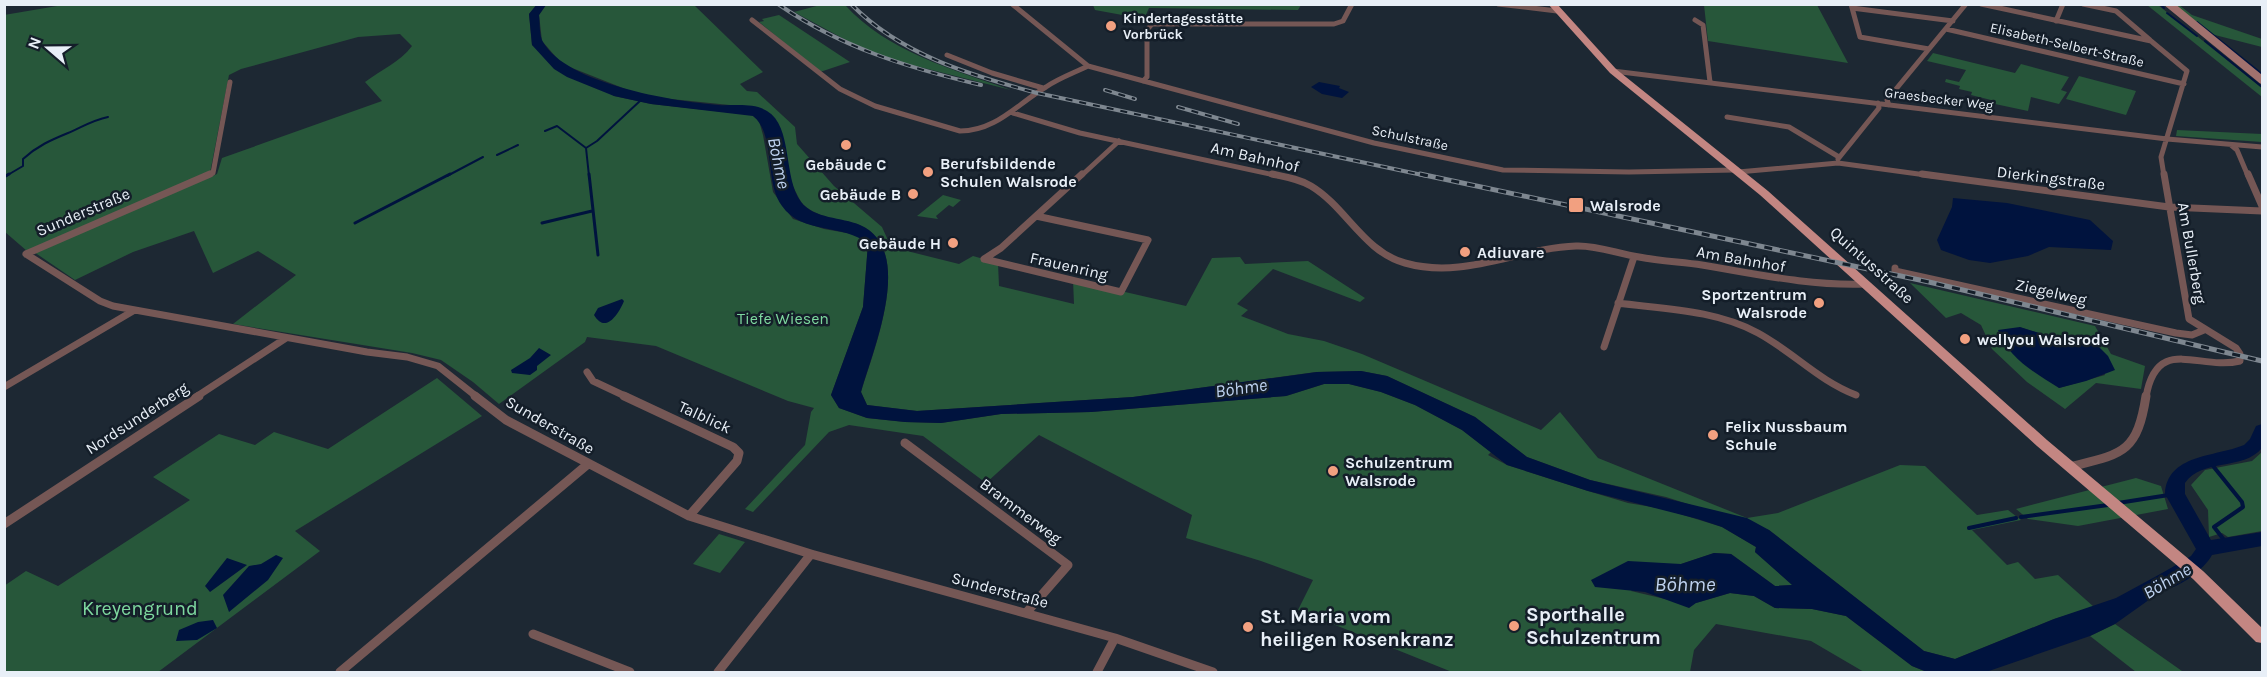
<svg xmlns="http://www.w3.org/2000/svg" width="2267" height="677" font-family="Karla,sans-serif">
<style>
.green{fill:#27573a;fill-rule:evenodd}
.water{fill:#00133e}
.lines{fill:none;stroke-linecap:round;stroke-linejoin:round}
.stream-far2{stroke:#00133e;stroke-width:2}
.stream-far1{stroke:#00133e;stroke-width:3}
.stream{stroke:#00133e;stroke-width:4}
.river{fill:#00133e;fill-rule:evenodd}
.minor-far2{stroke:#755755;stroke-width:5}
.minor-far1{stroke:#755755;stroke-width:7}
.minor{stroke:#755755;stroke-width:9}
.secondary{stroke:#a1716e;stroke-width:8}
.primary{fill:#c38682;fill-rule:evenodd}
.rail-far1-casing{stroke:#7e8790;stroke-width:4}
.rail-casing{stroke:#7e8790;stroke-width:5}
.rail-far1{stroke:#141e29;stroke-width:2;stroke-dasharray:7;stroke-linecap:butt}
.rail{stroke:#141e29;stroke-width:3;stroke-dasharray:8;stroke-linecap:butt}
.poi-dot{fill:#f2a080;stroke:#141e29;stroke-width:2}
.labels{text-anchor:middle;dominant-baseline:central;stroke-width:5;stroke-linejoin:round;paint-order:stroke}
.far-poi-label{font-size:14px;font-weight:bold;fill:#e8eff7;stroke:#141e29;text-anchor:start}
.far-street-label{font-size:14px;fill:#e8eff7;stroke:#141e29}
.street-label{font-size:16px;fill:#e8eff7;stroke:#141e29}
.poi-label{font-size:16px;font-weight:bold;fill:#e8eff7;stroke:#141e29;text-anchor:start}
.park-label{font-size:16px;fill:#7ed89f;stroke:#141e29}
.water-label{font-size:18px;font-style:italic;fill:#bed2f0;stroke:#141e29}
.near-park-label{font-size:20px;fill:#7ed89f;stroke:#141e29}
.near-poi-label{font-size:20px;font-weight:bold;fill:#e8eff7;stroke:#141e29;text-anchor:start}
.near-water-label{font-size:21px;font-style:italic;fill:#bed2f0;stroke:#141e29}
</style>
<rect width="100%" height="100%" fill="#1d2833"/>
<!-- green -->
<path class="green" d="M69,4L537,5L529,14L532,45L614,96L651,104L752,115L759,121L763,135L773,192L793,219L824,229L858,235L868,244L863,307L831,395L839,408L867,418L905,422L941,423L1001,414L1091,412L1286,396L1324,384H1349L1381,392L1415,405L1462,430L1491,452L1488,455L1507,465L1588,491L1628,503L1664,509L1722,527L1756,547L1755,552L1793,585L1775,586L1731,554L1714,553L1681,564H1659L1631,591L1665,599L1696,603L1730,593L1754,596L1775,608L1812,609L1846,616L1912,666L1927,672H1864L1811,641L1716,624L1694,650L1690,672H1452L1298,610L1313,580L1261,561L1186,538L1192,515L1039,435L986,483L923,436L849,425L829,432L753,512L745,509L805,445L811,412L814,408L788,401L656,346L587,337L585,342L499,404L473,382L441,360L412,353L233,324L296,275L258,251L213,273L194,231L133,252L75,280L34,252L217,174L222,158L382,101L365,82C381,70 400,62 412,46L400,34L358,37L241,69L229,75L210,173L27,251L5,232L4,15Z
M824,4L845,5C888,52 952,69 1011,90L888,59L857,46L794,12Z
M546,5H694L763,72L740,84L747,91L757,92L795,127L797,144L834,186L882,227L891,247L959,264L973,256L998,263L999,286L1074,304L1073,280L1186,306L1212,258L1240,257L1245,264L1308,261L1365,298L1360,302L1273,269L1237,304L1248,310L1241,316L1288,334L1324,341L1362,354L1541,430L1560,412L1598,458L1747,518L1778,513L1900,465L1925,466L1977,515L2008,510L2021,520L1972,530L2007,565L2018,562L2035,579L2058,575L2094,607L2054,619L1955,659L1924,651L1769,530L1666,497L1590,480L1527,457L1475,417L1387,376L1361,371L1316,372L1133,397L917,411L867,405L861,392C874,348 921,236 849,222C835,220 808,214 800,200C797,194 792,186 791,179C783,151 789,123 759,108L661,98L633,92L562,64L542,41L539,15Z
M1093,5V4L1301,5L1298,10L1149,8L1144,19L1095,10Z
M1704,5H1817L1848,63L1708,41Z
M2141,5H2158L2262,88V97L2147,5Z
M2171,5H2179L2192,15L2262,39V47L2207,33Z
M779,15L850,62L820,72L759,22L764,21L762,19Z
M1933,53L2015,73L2021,64L2069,77L2061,90L2067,92L2059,104L2031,97L2028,111L1995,104V101L1971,95L1972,92L1959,89L1960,86L1945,82L1946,79L1959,82L1966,70L1927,61Z
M2079,76L2136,91L2126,115L2066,99Z
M2177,130L2262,134V142L2176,136Z
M943,195L961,200L953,207L949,205L936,216L938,219L917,216Z
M1910,283L2095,326L2111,354L2145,366L2141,389L2096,383L2065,409L2027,382L1992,349L1981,325L1961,313L1946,318ZM2019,327L2055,338L2088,336L2105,375L2059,388Z
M437,378L482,416L295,531L320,551L158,672H5L4,586L26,571L58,586L190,500L153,477L219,434L255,445L274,432L328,449Z
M2262,452V531L2228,537L2222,533L2209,537L2208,510L2191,485L2205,470L2252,461Z
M2136,478L2161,486L2168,509L2078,526L2028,519L2016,509Z
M719,534L745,542L720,573L693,564Z
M2115,624L2182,671L2136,672L2090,636Z"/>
<!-- water -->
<path class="water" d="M537,4L546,5L539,15C540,23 539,35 543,42C567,84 672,101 718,105C733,106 753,102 767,111C793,126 783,179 801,202C814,219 842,217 860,225C916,250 873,349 861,392L867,405L917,411L1133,397L1317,372L1361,371L1387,376L1475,417L1527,457L1590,480L1747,518L1769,530L1924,651L1955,659L2054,619L2116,598L2175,566L2184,575L2115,624L2090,636L1986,672H1927L1912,666L1846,616L1812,609L1775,608L1754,596L1730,593L1696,603L1689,608L1645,592L1595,587L1591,580L1628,561L1681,564L1714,553L1731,554L1775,586L1792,585L1755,552L1756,547L1722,527L1698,519L1588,491L1507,465L1462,430L1415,405L1381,392L1349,384H1324L1286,396L1091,412L1001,414L941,423L905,422L867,418L839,408L831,395L863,307L868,244C844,223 802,235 782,206C764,182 776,134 753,116L651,104L614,96L567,77L554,69L532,45L529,14Z
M1319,82L1340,86L1339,88L1349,92L1342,98L1322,94L1311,87Z
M1953,198L2007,203L2090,220L2113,241L2111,250L2049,247L2028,256L1990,263L1969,260L1941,250L1937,240L1952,207Z
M622,299L624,301C619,313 606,335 594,315L598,308Z
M2020,327L2055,338L2088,336L2108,356L2115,370L2086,381L2059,388C2035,373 2008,358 1998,330Z
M539,348L551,355L537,366V370L530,375L512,373L511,370L530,358Z
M276,555L283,558L268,580L229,612L223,595L249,566L261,564Z
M227,558L247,565L210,592L205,586Z
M213,620L217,628L197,640L176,641L179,630L198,622Z"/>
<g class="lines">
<!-- stream-far2 -->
<path class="stream-far2" d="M2160,4L2164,8
M2167,13L2197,36
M2197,22L2262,74
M2205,41L2262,87
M545,131L557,126L586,148L589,176
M586,148L597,141L641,100
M497,155L518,145
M6,176L23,166V159C37,146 51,140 68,133C82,127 93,120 108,117
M447,176L483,157"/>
<!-- stream-far1 -->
<path class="stream-far1" d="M589,174L598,255
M4,177L9,174
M355,223L450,174
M542,223L592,211"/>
<!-- stream -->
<path class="stream" d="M2209,461L2242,502L2243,507L2214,527L2228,545
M2118,503L2175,494
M2021,517L2108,505
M1969,528L2016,518"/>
<!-- river -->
<path class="river" d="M2262,424V448C2243,471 2202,458 2185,483V494L2211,540L2262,532V546L2212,555C2204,570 2173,594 2156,589L2153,583L2156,577L2191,556L2196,549L2165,494C2167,454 2215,457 2244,445L2250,439L2256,426Z"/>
<!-- minor-far2 -->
<path class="minor-far2" d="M1012,4L1088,66L1374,143L1503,170L1629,172L1735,170
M1498,4L1557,11
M1851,4L1860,37L1929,49
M1981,4L2151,41L2187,71L2161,157L2164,176
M2083,4L2116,11L2150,40
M1852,8L1953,21
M752,20L840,89L875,106L960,131C996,131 1017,104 1046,87C1059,78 1074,73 1088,66
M1695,20L1703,25L1710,82
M2056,21L2063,4
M1946,29L2184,84
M947,55L992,73L1043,88
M1613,71L2167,139L2262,147
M1143,81L1147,77V30L1152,24H1334L1343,21L1352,4
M1889,105L1887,100L1966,4
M1013,113L1080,133L1279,176
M1727,117L1789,127L1839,157
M2231,145L2237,150L2248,176
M1838,159L1879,108L1878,103
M1738,172L1838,163L1933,176
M207,176L213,173L230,82
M1081,176L1119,141"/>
<!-- minor-far1 -->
<path class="minor-far1" d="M1272,174C1286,177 1299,179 1311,186C1346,207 1364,252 1405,263C1464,280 1518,248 1576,246C1597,245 1618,254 1639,257C1660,261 1681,262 1702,265C1757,274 1809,286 1865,284
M1922,174L2169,207L2262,211
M2248,174L2262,206
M26,254L100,301L113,306L367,352L407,357L438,366L477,397
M26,254L210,174
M984,259L1121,292L1148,240L1036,216
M984,259L1001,248L1082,174
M1895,268V271L2176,333L2192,335L2204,330
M1618,303C1664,309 1716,310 1758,333C1793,352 1819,381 1856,395
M1604,347L1634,257
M587,372L593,381L627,397
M4,387L133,311
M196,397L286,338
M2146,397C2157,334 2199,371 2240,361V354L2236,348L2189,319L2164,174"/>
<!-- minor -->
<path class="minor" d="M475,396L506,420L689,516L811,554L1115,638L1213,672
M624,396L733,447L739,453L737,461L689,516
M905,443L1068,565L1026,613
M2069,467C2122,454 2137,454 2146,396
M4,524L199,396
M533,634L630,672
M340,672L588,464
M718,672L811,554
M1097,672L1115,638"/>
<!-- secondary -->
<path class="secondary" d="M2169,4L2262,80"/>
<!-- primary -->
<path class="primary" d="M1548,4H1557L1616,69L1768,191L2047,440L2203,571L2262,628V643L2256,642L2193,579L2037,446L1760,195L1610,73Z"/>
<!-- rail-far1 casing -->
<g class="rail-far1-casing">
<path id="rail-far1" d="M778,4C840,47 908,68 981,85
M851,4C901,55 970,75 1037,93L1427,176
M1105,90L1135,99
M1178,107L1238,124"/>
</g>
<!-- rail casing -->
<g class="rail-casing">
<path id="rail" d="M1420,174L1929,282L2262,361"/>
</g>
<!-- rail-far1 -->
<use href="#rail-far1" class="rail-far1"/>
<!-- rail -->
<use href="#rail" class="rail"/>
</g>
<!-- markers -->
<g class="poi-dot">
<circle cx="1111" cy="26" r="6"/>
<circle cx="846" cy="145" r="6"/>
<circle cx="928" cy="172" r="6"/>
<circle cx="913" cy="194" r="6"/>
<rect x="1568" y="197" width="16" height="16" rx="3"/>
<circle cx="953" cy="243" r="6"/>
<circle cx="1465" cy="252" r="6"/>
<circle cx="1819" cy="303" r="6"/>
<circle cx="1965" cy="339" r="6"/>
<circle cx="1713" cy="435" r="6"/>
<circle cx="1333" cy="471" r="6"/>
<circle cx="1514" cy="626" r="6"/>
<circle cx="1248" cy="627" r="6"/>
</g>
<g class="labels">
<!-- far-poi labels -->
<g class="far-poi-label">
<text x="1123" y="18">Kindertagesstätte<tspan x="1123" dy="16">Vorbrück</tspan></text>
</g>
<!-- far-street labels -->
<g class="far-street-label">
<text transform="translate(2067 45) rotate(13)">Elisabeth-Selbert-Straße</text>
<text transform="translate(1939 99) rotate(7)">Graesbecker Weg</text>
<text transform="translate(1410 138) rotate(12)">Schulstraße</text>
</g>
<!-- street labels -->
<g class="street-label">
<text transform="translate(1255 157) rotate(13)">Am Bahnhof</text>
<text transform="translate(2051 178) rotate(7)">Dierkingstraße</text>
<text transform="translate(83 212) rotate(-23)">Sunderstraße</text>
<text transform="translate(2192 253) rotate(80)">Am Bullerberg</text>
<text transform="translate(1741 259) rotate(10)">Am Bahnhof</text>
<text transform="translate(1872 265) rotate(42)">Quintusstraße</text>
<text transform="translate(1069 266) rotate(13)">Frauenring</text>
<text transform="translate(2051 292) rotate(13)">Ziegelweg</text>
<text transform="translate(705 417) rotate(25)">Talblick</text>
<text transform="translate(137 418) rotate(-33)">Nordsunderberg</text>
<text transform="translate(550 425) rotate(30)">Sunderstraße</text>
<text transform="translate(1021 511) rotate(37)">Brammerweg</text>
<text transform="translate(1000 590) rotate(15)">Sunderstraße</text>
</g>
<!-- poi labels -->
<g class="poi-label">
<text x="940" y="163">Berufsbildende<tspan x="940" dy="18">Schulen Walsrode</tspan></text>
<text x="846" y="164" text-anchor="middle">Gebäude C</text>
<text x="901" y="194" text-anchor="end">Gebäude B</text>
<text x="1590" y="205">Walsrode</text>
<text x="941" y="243" text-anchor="end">Gebäude H</text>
<text x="1477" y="252">Adiuvare</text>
<text x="1807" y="294" text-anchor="end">Sportzentrum<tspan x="1807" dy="18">Walsrode</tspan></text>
<text x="1977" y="339">wellyou Walsrode</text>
<text x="1725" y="426">Felix Nussbaum<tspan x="1725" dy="18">Schule</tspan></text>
<text x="1345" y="462">Schulzentrum<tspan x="1345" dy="18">Walsrode</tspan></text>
</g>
<!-- park labels -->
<g class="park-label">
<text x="783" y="318">Tiefe Wiesen</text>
</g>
<!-- water labels -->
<g class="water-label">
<text transform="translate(779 163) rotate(78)">Böhme</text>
<text transform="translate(1241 388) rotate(-8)">Böhme</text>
<text transform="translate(2167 581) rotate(-31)">Böhme</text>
</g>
<!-- near-park labels -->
<g class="near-park-label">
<text x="140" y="608">Kreyengrund</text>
</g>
<!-- near-poi labels -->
<g class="near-poi-label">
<text x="1526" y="614">Sporthalle<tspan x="1526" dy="23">Schulzentrum</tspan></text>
<text x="1260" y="616">St. Maria vom<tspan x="1260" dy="23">heiligen Rosenkranz</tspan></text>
</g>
<!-- near-water labels -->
<g class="near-water-label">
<text x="1685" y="584">Böhme</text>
</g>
</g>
<!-- border -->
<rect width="2267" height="677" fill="none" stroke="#e8eff7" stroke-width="12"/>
<!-- north arrow -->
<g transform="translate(48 48) rotate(290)" stroke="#141e29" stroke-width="4.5" paint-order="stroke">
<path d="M0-4.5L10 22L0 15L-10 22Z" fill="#e8eff7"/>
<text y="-9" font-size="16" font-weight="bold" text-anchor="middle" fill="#e8eff7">N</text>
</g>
</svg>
